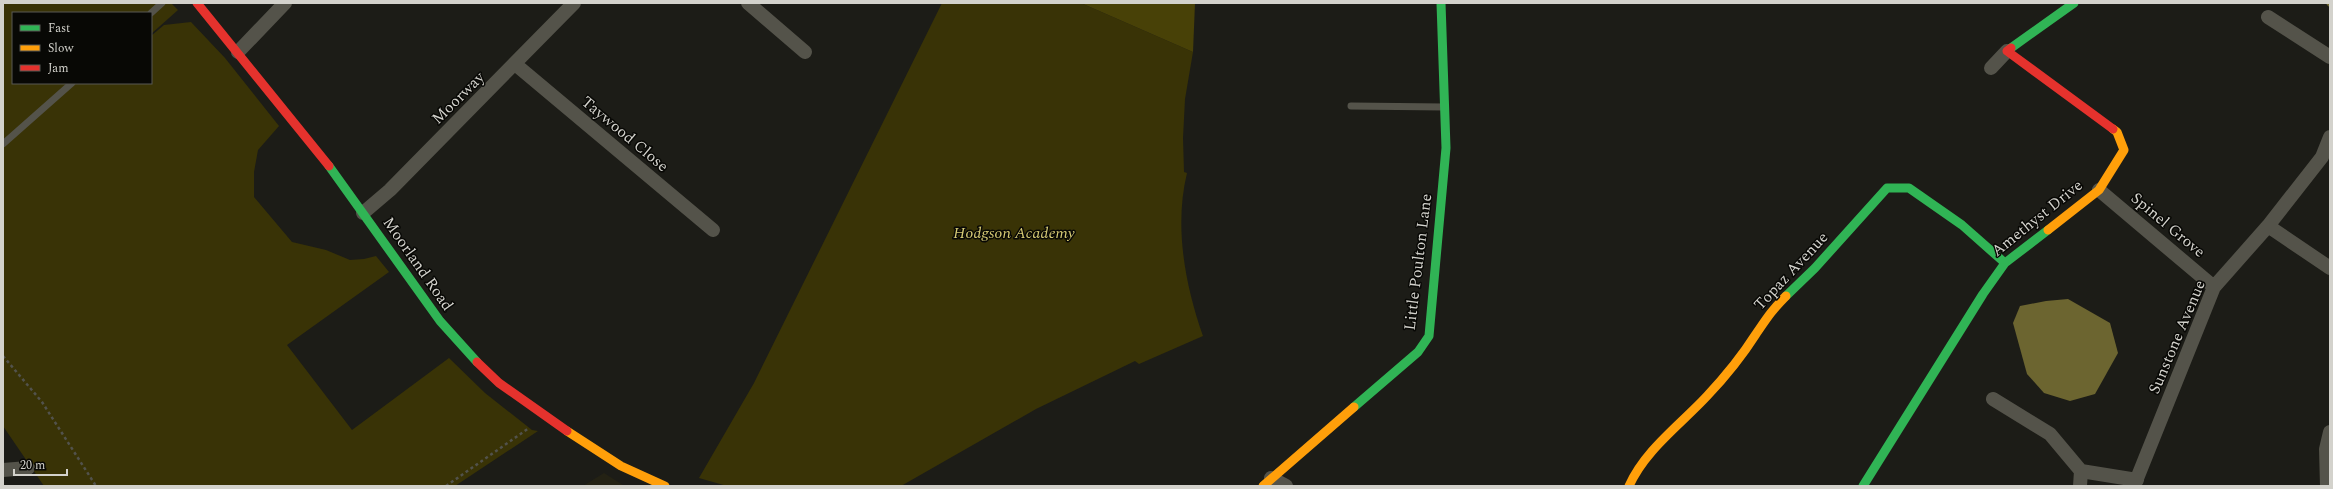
<svg xmlns="http://www.w3.org/2000/svg" width="2333" height="489" font-family="Spectral,serif">
<style>
.built{fill:#242214}
.green{fill:#393306}
.forest{fill:#484107}
.water{fill:#6c6530}
.lines{fill:none;stroke-linecap:round;stroke-linejoin:round}
.stream{stroke:#6c6530;stroke-width:5.5}
.path{stroke:#52524c;stroke-width:2.5;stroke-dasharray:3 3;stroke-linecap:butt}
.lane{stroke:#54534a;stroke-width:7}
.street{stroke:#54534a;stroke-width:14}
.fast{stroke:#30b455;stroke-width:9}
.slow{stroke:#ff9f0a;stroke-width:9}
.jam{stroke:#e5322d;stroke-width:9}
.labels{text-anchor:middle;dominant-baseline:central;stroke-width:3;stroke-linejoin:round;paint-order:stroke}
.street-label{font-size:16px;fill:#d3d2cc;stroke:#080805}
.park-label{font-size:16px;font-style:italic;fill:#d7cb75;stroke:#080805}
</style>
<rect width="100%" height="100%" fill="#1c1c17"/>
<!-- built -->
<path class="built" d="M604,473L623,485L626,486H583Z"/>
<!-- green -->
<path class="green" d="M3,3H171L178,10L151,34V13H13V83H151V36L164,25L191,22L225,58L279,126L258,150L254,172V197L292,242L326,250L350,260L364,259L376,256L389,272L287,345L352,430L449,358L485,393L532,430L538,431L455,486H44L3,426Z
M942,3H1081L1193,52L1185,99L1183,138L1184,172L1187,173C1174,226 1185,285 1203,336L1139,364L1135,361L1036,409L901,486H727L699,478L754,383Z"/>
<!-- forest -->
<path class="forest" d="M1081,3H1195L1193,52Z"/>
<!-- water -->
<path class="water" d="M2068,299L2110,323L2118,353L2095,394L2070,401L2044,393L2027,374L2013,323L2020,306L2046,301Z"/>
<g class="lines">
<!-- stream -->
<path class="stream" d="M2329,3L2330,4"/>
<!-- path -->
<path class="path" d="M3,356L42,402L96,486
M374,485V486
M446,486L529,428"/>
<!-- lane -->
<path class="lane" d="M151,13L162,3
M1351,106L1444,107
M3,144L72,83"/>
<!-- street -->
<path class="street" d="M748,3L805,52
M2268,17L2330,57
M238,52L285,3
M515,64L713,230
M1991,68L2007,51
M2099,190L2214,287
M363,213L390,190L574,3
M2268,226L2330,268
M1993,399L2050,434L2081,471L2080,486
M3,470L28,468
M2081,471L2137,480
M1271,478L1286,486
M2134,486L2214,287L2268,226L2322,157L2330,137
M2327,486L2326,449L2330,432"/>
<!-- fast -->
<path class="fast" d="M2011,48L2074,3
M329,166L440,321L477,362
M1786,296L1815,268L1887,188H1909L1962,225L2005,263
M1354,407L1418,352L1429,336L1446,148L1441,3
M1863,486L1983,294L2005,263L2048,230"/>
<!-- slow -->
<path class="slow" d="M2048,230L2099,190L2124,150L2117,132L2113,129
M567,431L621,466L665,486
M1263,486L1354,407
M1629,486C1645,450 1680,425 1707,396C1724,378 1742,356 1756,334C1767,318 1772,310 1786,296"/>
<!-- jam -->
<path class="jam" d="M197,3L329,166
M2011,48L2007,51L2113,129
M477,362L499,383L567,431"/>
</g>
<g class="labels">
<!-- street labels -->
<g class="street-label">
<text transform="translate(458 98) rotate(-45)">Moorway</text>
<text transform="translate(625 134) rotate(40)">Taywood Close</text>
<text transform="translate(2037 218) rotate(-39)">Amethyst Drive</text>
<text transform="translate(2168 225) rotate(40)">Spinel Grove</text>
<text transform="translate(1418 262) rotate(-83)">Little Poulton Lane</text>
<text transform="translate(418 264) rotate(55)">Moorland Road</text>
<text transform="translate(1791 271) rotate(-47)">Topaz Avenue</text>
<text transform="translate(2177 337) rotate(-67)">Sunstone Avenue</text>
</g>
<!-- park labels -->
<g class="park-label">
<text x="1014" y="233">Hodgson Academy</text>
</g>
</g>
<!-- border -->
<rect width="2333" height="489" fill="none" stroke="#d3d2cc" stroke-width="8"/>
<!-- legend -->
<rect x="12" y="12" width="140" height="72" fill="#080805" stroke="#595955"/>
<rect x="20" y="25" width="20" height="6" fill="#30b455" stroke="#595955"/>
<text x="48" y="32" font-size="12" fill="#d3d2cc">Fast</text>
<rect x="20" y="45" width="20" height="6" fill="#ff9f0a" stroke="#595955"/>
<text x="48" y="52" font-size="12" fill="#d3d2cc">Slow</text>
<rect x="20" y="65" width="20" height="6" fill="#e5322d" stroke="#595955"/>
<text x="48" y="72" font-size="12" fill="#d3d2cc">Jam</text>
<!-- scale -->
<path d="M14 469v6h53v-6" fill="none" stroke="#d3d2cc" stroke-width="2"/>
<text x="20" y="469" font-size="12" fill="#d3d2cc" stroke="#080805" stroke-width="3" paint-order="stroke">20 m</text>
</svg>
